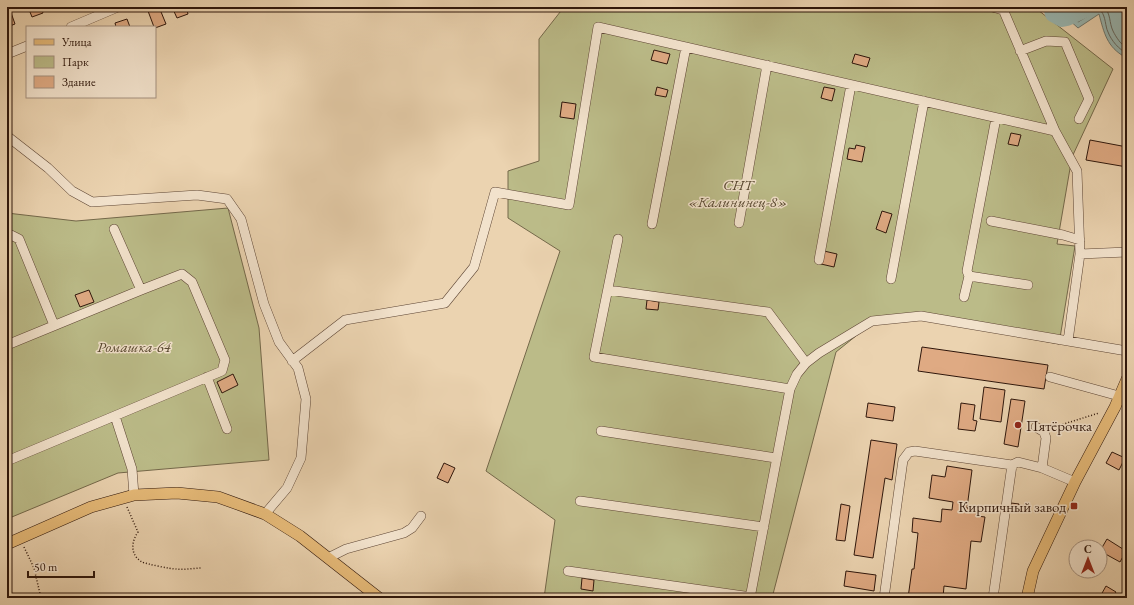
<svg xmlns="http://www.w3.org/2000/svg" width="1134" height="605" font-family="'EB Garamond',serif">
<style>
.green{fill:#bb8;stroke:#74684a}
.water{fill:#99b7b2;stroke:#6e776f}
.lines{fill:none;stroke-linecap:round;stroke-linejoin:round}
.shore{stroke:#64665e;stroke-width:1}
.river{stroke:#99b7b2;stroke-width:16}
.building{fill:#dfaa83;stroke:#2e160b}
.minor-casing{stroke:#5d4534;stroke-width:10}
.major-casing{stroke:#2e160b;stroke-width:12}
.path{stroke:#2e160b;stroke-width:1.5;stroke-dasharray:1 2;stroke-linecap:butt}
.minor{stroke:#f2e2cc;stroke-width:9}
.major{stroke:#e6ba78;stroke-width:11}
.poi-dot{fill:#8f2418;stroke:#f2e2cc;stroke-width:1.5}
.labels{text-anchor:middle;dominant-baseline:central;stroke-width:3;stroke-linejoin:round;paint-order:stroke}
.park-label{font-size:15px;font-style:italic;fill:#584830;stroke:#f2e2cc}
.poi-label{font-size:15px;fill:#2e160b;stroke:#f2e2cc;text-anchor:start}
</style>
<rect width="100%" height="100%" fill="#ebd3b0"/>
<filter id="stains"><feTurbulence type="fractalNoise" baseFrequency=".005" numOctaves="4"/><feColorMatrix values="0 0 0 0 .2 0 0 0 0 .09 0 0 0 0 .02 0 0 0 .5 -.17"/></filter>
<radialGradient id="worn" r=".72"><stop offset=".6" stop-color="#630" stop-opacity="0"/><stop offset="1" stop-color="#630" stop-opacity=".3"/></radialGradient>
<!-- green -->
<path class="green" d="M564,7H1037L1038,10L1113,69L1072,157L1057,244L1075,246L1059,344L926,319L872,323L836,352L772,598H544L555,520L486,471L560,251L508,218V171L539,161V39Z
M228,208L259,328L269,460L118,473L7,519V213L76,221Z"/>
<!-- water -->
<path class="water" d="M1060,7H1127V56L1125,57C1107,47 1104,33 1099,14L1078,28L1067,18Z"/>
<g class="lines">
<!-- shore -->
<path class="shore" d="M1065,7L1070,15L1078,22L1096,11H1101C1106,17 1105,26 1108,32C1111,40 1119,50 1127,53
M1104,7C1111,13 1109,23 1113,31C1116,37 1121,45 1127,48"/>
<!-- river -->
<path class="river" d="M1051,7L1053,14L1062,19L1067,18L1091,7"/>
</g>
<!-- building -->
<path class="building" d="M7,7H9L15,24L7,27Z
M28,7H41L43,13L32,17Z
M159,7L166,24L155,28L154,27L148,11Z
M172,7H186L188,14L177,18Z
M127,19L130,27H116L115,23Z
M654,50L670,54L667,64L651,60Z
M855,54L870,58L867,67L852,63Z
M657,87L668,90L666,97L655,95Z
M824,87L835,89L832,101L821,98Z
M562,102L576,104L574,119L560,117Z
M1011,133L1021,135L1018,146L1008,144Z
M1090,140L1127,147V167L1086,160Z
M856,145L865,147L862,162L847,159L849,148L855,149Z
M882,211L892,214L886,233L876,229Z
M824,251L837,254L834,267L821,264Z
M89,290L94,302L80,307L75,295Z
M647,300L659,302L658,310L646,309Z
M922,347L1048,365L1044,389L918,371Z
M233,374L238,385L222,393L217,382Z
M984,387L1005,390L1001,422L980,419Z
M1011,399L1025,401L1018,447L1004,444Z
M868,403L895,407L893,421L866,417Z
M961,403L975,405L973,420L977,421L975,431L958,429Z
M871,440L897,444L892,480L885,478L873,558L854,555Z
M1112,452L1125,458L1119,470L1106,463Z
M444,463L455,468L448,483L437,478Z
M947,466L972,470L967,508L978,510L977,516L985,517L981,542L971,541L966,589L944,586L943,598H908L912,569H914L918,533L912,532L913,518L941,522L942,509L952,510L953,502L929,498L932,475L945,477Z
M1011,503L1019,504L1018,512H1011Z
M841,504L850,506L845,541L836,540Z
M1107,539L1126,551L1120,562L1100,551Z
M846,571L876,575L874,591L844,586Z
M582,578L594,580L593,591L581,589Z
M1106,586L1116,592L1112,598H1106L1101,595Z"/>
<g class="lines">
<!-- minor casing -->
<g class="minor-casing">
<path id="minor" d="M992,7L1003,10
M1002,7L1055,131
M71,27L118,7
M1020,51L1046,41L1065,42L1089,99L1079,119
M7,54L27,46
M7,136L48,168L72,191L92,202L197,195L227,199L241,219L264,304L279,342L298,368L306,399L301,458L287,488L265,514
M991,221L1063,235L1080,240
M739,223L767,65
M652,224L686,47
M114,229L141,290
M7,236L11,235L19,239L54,325
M618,239L594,357L790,389
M1080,254L1127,252
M819,260L851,85
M969,276L1028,285
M891,279L924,101
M608,290L768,312L806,363
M964,297L969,276L967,271L996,118
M7,345L141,290L182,274L192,282L225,360L222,371L7,461
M292,361L345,320L445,303L474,267L495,192L569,205L598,27L1055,131L1077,171L1080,254L1068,341
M207,377L227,429
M1050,377L1119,396
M115,416L132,469L134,495
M1036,427L1044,432L1046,438L1042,468
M601,431L776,458
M580,501L764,527
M328,558L346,549L404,533L412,528L421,516
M568,571L751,597
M750,598L790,389L797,374L806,363L819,353L872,321L921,316L1127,351
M884,598L903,460L909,452L915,451L1012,465L1018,462L1042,468L1075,482
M993,598L1012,465"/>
</g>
<!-- major casing -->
<g class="major-casing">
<path id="major" d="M7,544L91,507L134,495L177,493L218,497L265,514L300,536L379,598
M1027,598L1033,571L1075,482L1115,407L1127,379"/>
</g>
<!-- path -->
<path class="path" d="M1051,428L1099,413
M127,507L138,532C131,542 130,555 142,562C146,564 171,569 176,569C185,570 194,568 202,568
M24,547L34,568L41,598"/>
<!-- minor -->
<use href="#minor" class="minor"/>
<!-- major -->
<use href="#major" class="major"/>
</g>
<!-- markers -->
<g class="poi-dot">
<circle cx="1018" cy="425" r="4"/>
<rect x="1070" y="502" width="8" height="8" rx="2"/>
</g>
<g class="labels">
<!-- park labels -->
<g class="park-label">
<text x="738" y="184">СНТ<tspan x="738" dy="17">«Калининец-8»</tspan></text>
<text x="134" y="346">Ромашка-64</text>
</g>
<!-- poi labels -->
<g class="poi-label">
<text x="1026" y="425">Пятёрочка</text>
<text x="1066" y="506" text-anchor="end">Кирпичный завод</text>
</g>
</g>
<!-- margin -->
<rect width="1134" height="605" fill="none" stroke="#ebd3b0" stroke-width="24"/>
<rect x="8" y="8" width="1118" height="589" fill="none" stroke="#2e160b" stroke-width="2"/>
<rect x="12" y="12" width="1110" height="581" fill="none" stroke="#2e160b"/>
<!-- legend -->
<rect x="26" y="26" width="130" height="72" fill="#f2e2cc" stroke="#a4907f"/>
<rect x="34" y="39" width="20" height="6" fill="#e6ba78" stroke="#a4907f"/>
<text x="62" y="46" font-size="12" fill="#2e160b">Улица</text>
<rect x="34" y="56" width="20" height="12" fill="#bbbb88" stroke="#a4907f"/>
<text x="62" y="66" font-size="12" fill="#2e160b">Парк</text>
<rect x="34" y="76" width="20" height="12" fill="#dfaa83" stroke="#a4907f"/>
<text x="62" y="86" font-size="12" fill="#2e160b">Здание</text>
<!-- north arrow -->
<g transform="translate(1088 559)"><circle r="19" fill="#f2e2cc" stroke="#a4907f"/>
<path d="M0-3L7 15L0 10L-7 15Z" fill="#8f2418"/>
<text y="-6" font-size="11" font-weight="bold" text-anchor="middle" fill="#2e160b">С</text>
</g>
<!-- scale -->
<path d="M28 571v6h66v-6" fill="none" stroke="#2e160b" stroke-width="2"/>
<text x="34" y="571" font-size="12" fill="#2e160b" stroke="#f2e2cc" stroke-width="3" paint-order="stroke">50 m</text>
<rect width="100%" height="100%" filter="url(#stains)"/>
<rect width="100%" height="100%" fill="url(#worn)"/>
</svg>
